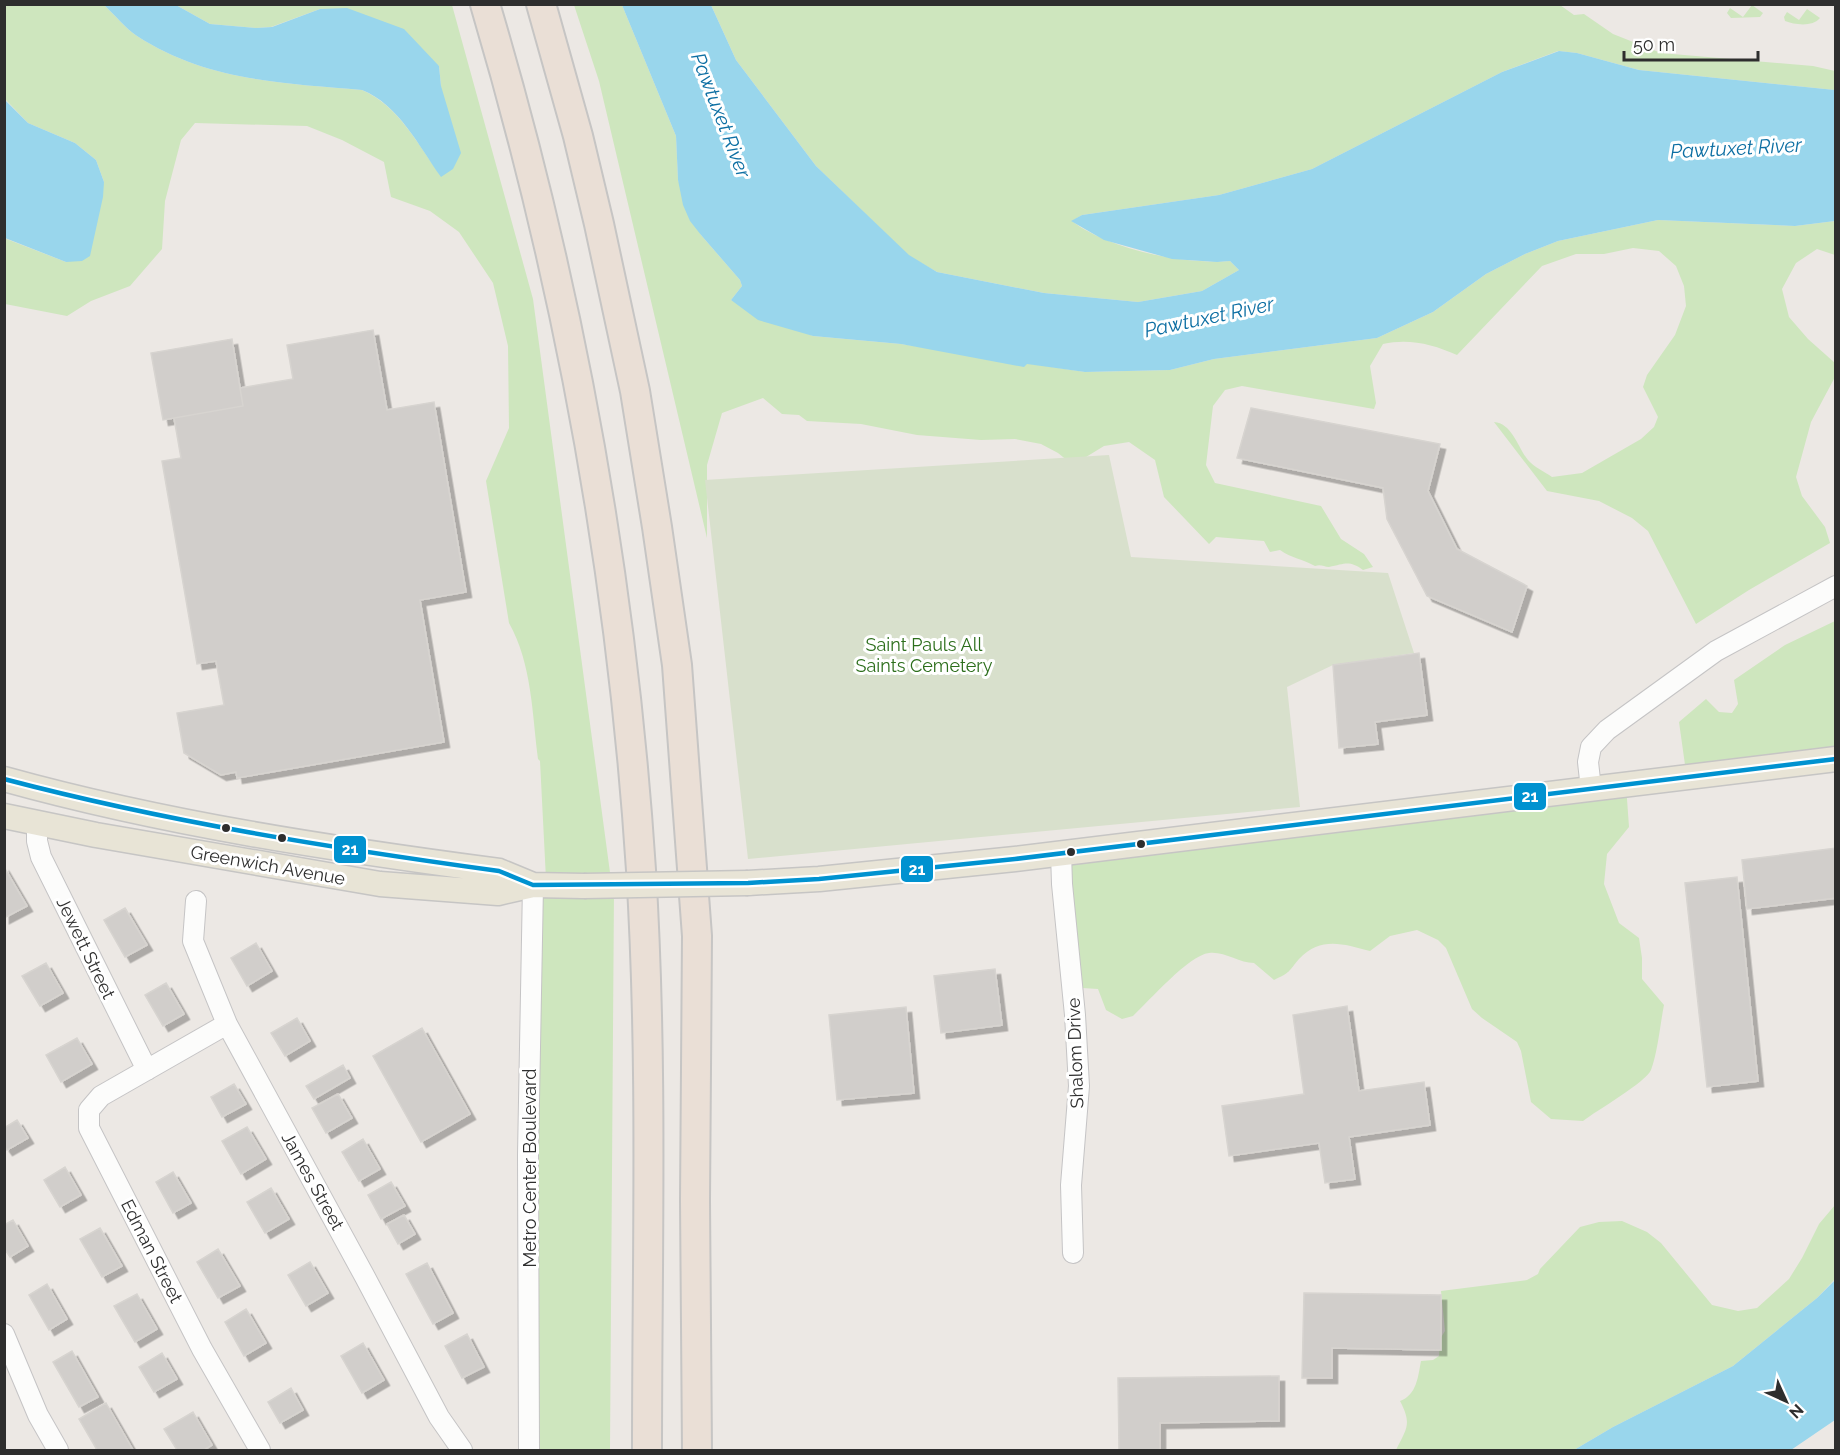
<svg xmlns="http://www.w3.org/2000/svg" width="1840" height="1455" font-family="Raleway,sans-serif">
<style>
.green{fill:#cee6be}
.cemetery{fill:#d8e0cc}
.water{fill:#99d6ec}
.building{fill:#d1cecb;stroke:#d7d4d0;stroke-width:1.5;filter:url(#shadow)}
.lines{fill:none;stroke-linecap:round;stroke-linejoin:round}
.minor-casing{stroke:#c5c4c5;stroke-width:22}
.major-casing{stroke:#c6c5c4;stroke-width:27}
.highway-casing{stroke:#c6c5c4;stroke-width:32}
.minor{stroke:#fcfcfb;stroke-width:20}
.major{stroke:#e8e4d6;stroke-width:24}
.highway{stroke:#eadfd6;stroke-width:28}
.major-bridge-casing{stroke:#c6c5c4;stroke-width:27;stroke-linecap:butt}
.major-bridge{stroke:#e8e4d6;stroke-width:24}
.bus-1-casing{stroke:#fff;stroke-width:9}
.bus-1{stroke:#0092d0;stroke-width:4.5}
.bus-dot{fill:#2e2e2e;stroke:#fff;stroke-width:2}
.labels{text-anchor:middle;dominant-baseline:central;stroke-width:6;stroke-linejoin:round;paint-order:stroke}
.park-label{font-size:18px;fill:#2c6e1b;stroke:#fff}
.street-label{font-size:18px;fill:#2e2e2e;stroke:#fff}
.water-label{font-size:20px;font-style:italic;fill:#0d6fa3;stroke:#fff}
.line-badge{stroke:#fff;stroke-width:2}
.badge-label{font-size:16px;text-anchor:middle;font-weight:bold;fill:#fff}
</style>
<defs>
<filter id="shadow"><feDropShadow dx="5.5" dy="5.5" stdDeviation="0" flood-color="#0004"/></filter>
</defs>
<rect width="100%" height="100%" fill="#ece8e4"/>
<!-- green -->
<path class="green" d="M5,5H104C115,15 125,28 137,36C206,81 283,83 362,90C399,106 418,145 441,176V86L439,66L320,9L271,27L256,28L210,24L176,5H452L533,299L611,880L614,890L610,1450H527L533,885L546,879L540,761L538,759C532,713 532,664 509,623L486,481L509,428L508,346L493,283L459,232L430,211L391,197L384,162L342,140L307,126L195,123L181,140L165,201L162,249L130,286L91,301L67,316L5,304L4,238L66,262L104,182L96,160L75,143L28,123L5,99Z
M574,5H622L676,136L678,180L701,235L740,280L742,286L731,300L813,336L901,344L1085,372L1170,370L1214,359L1377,338L1433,312L1486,274L1525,254L1558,241L1658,220L1795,226L1835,221V255L1817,249L1796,263L1782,289L1789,317L1808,339L1835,363V377L1811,422L1796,477L1802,496L1825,527L1830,543L1749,590L1696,624L1648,531L1632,518L1599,501L1547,491L1494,422C1512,423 1518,448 1528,460C1534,467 1545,472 1552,477L1582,473L1641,439L1654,427L1658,417L1643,387L1647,375L1675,335L1686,306L1684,286L1676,266L1659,251L1633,248L1604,254H1576L1542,266L1457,355C1433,344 1408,338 1383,344L1370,366L1376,403L1374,409L1242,386L1225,390L1213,406L1206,465L1215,483L1321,506L1341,539L1364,554L1373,567L1363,570C1349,560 1345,564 1329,567C1324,567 1321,564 1315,566C1303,559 1291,558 1280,550L1270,552L1264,541L1216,537L1209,544L1164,497L1155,460L1129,442L1104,446L1073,465L1058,453L1041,444L1015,439L981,440L917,435L861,424L807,421L799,415L782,414L763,398L722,413L707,465V538L599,81Z
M711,5H1560L1574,15L1584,14L1613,34L1661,53L1813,66L1835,71V90L1639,70L1577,53L1558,51L1502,72L1312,169L1219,195L1082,215L1072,221C1108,249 1184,265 1230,261L1239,270L1202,291L1138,302L1044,293L937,272L909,256L816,166L736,60Z
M1752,5L1763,13L1760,17L1731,18L1727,13L1730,8L1743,17Z
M1807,9L1820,18C1813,27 1795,25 1785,21L1784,17L1787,12L1799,20Z
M1835,621V747L1686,772L1679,722L1706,699L1719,712L1732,713L1738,704L1734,680L1785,645Z
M1626,785L1629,827L1607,854L1604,884L1619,923L1639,938L1642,958V979L1664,1005C1660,1025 1658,1051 1651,1070C1646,1082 1596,1111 1583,1121L1551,1119L1531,1102L1521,1051L1517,1042L1482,1018L1472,1009L1446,948L1438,940L1417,930L1390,936L1370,951C1343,944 1321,936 1299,959C1288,972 1291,972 1274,980L1254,963C1239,963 1224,951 1209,953C1189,955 1149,1001 1133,1016L1122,1019L1106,1010L1098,989L1067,987L1068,850Z
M1835,1205V1279L1817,1298L1733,1366L1613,1427L1574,1450H1396C1407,1428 1412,1424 1400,1401C1417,1395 1418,1376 1421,1361L1433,1360L1439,1356L1440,1339L1445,1331L1441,1291L1527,1280L1538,1274L1540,1269L1580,1227L1599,1222L1622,1221L1647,1232L1661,1243L1712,1305L1738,1311L1757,1308L1789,1279L1802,1258L1819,1224Z"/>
<!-- cemetery -->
<path class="cemetery" d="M1109,455L1131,557L1388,573L1414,653L1333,665L1287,687L1300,807L748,859L705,480Z"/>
<!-- water -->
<path class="water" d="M104,5H176L210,24L256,28L272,27L320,9L347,8L404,29L439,66L441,86L461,153L453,169L441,177C418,145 399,105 362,90C283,83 206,81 137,36C125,28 115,15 104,5Z
M622,5H711L736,60L816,166L909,255L937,272L1044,293L1138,302L1202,291L1239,270L1230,261L1217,262L1172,259L1104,240L1071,221L1082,215L1219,195L1312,169L1502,72L1559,51L1577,53L1639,70L1835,90V221L1795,226L1658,220L1558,241L1525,254L1486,274L1433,312L1377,338L1214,359L1170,370L1085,372L1027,364L1024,367L901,344L813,336L758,320L731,300L742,286L740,280L701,235L690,221L683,205L678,180L676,136Z
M4,99L28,123L75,143L96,160L104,182L103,197L90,256L82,261L66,262L5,238Z
M1835,1280V1420L1791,1450H1574L1613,1427L1733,1366L1817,1298Z"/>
<!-- building -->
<path class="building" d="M373,330L387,410L434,402L466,592L420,600L444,742L237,778L236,772L221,775L184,753L177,713L224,705L216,661L197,664L162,461L181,458L174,418L243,406L240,388L293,379L287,345Z
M232,339L243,406L163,420L151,353Z
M1251,408L1440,444L1428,491L1457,549L1527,586L1512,632L1427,596L1387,519L1383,488L1237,458Z
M1419,653L1427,715L1375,722L1378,744L1339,748L1333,665Z
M1836,848V898L1747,909L1742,860Z
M4,867L27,906L4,918Z
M1737,877L1758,1081L1707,1087L1685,883Z
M125,908L147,945L125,957L104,920Z
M256,943L272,971L247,986L231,958Z
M46,963L63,993L40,1006L22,976Z
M995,969L1002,1025L941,1033L934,976Z
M166,983L184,1014L163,1026L145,995Z
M1347,1006L1359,1091L1424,1082L1430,1125L1349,1137L1355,1179L1325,1183L1319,1143L1229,1156L1222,1106L1304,1094L1293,1015Z
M906,1007L914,1093L837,1100L829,1015Z
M297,1018L310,1041L285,1056L271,1033Z
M422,1028L470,1114L421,1142L373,1056Z
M77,1038L92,1064L61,1082L46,1055Z
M343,1065L350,1078L314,1099L306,1086Z
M234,1084L246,1104L222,1117L211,1097Z
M338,1094L352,1118L326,1133L312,1108Z
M17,1120L28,1138L7,1150L4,1146V1128Z
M247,1127L266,1159L241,1174L222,1141Z
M363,1139L380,1169L359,1181L342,1152Z
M65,1167L81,1195L60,1207L44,1180Z
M173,1172L191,1203L173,1213L156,1182Z
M391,1182L405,1206L381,1219L368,1195Z
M271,1188L289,1219L265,1233L247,1202Z
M404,1215L415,1234L398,1244L387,1224Z
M13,1220L28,1246L10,1257L4,1248V1225Z
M100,1228L122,1266L102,1277L80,1239Z
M218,1249L240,1286L218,1298L197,1262Z
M310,1262L328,1293L306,1306L288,1275Z
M427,1263L453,1313L433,1324L406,1274Z
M47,1284L67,1319L49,1330L29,1295Z
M1304,1293L1441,1295V1350L1332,1348V1378H1302Z
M137,1294L157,1329L135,1342L114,1306Z
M246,1309L266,1343L244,1356L225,1322Z
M467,1334L484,1367L462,1378L445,1346Z
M363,1343L384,1380L362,1393L341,1356Z
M72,1351L98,1397L79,1407L53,1362Z
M162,1353L177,1379L154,1392L139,1367Z
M1279,1376V1421L1160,1423V1450H1119L1118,1378Z
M291,1388L303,1410L280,1423L268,1402Z
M106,1403L133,1450H97L79,1419Z
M193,1412L212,1445L204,1450H177L164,1429Z"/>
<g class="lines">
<!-- minor casing -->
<g class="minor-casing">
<path id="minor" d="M1591,789L1588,762L1591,747L1607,730L1716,651L1836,586
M37,824V841L41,857L147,1070
M1061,853L1062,884L1075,1015L1079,1086L1071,1185L1073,1253
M196,901L193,941L227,1024L365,1277L439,1417L462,1450
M227,1024L101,1096L89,1110V1128L202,1349L260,1450
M4,1334L38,1415L58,1450
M529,1450L528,1155L533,885"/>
</g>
<!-- major casing -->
<g class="major-casing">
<path id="major" d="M4,779C166,824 333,849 499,871L533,885
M4,816L96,835L380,884L498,893L533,885L584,886
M748,883L819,879L1015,859L1836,759"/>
</g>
<!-- highway casing -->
<g class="highway-casing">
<path id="highway" d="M485,4C569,287 622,576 641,870C653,1063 647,1257 647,1450
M541,4L578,136L599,224L635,391L657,527L677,665L697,936L695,1201L697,1450"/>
</g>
<!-- minor -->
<use href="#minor" class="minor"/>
<!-- major -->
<use href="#major" class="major"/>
<!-- highway -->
<use href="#highway" class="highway"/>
<!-- major-bridge casing -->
<g class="major-bridge-casing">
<path id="major-bridge" d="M584,886L748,883"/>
</g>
<!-- major-bridge -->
<use href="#major-bridge" class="major-bridge"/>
<!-- bus-1 casing -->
<g class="bus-1-casing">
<path id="bus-1" d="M4,779C167,822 332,848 499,871L533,885L748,883L819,879L1015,859L1836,759"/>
</g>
<!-- bus-1 -->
<use href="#bus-1" class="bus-1"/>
</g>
<!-- markers -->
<g class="bus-dot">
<circle cx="226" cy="828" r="5"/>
<circle cx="282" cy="838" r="5"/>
<circle cx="1141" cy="844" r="5"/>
<circle cx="1071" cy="852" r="5"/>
</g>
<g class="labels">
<!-- park labels -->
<g class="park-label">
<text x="924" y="644">Saint Pauls All<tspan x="924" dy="21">Saints Cemetery</tspan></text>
</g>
<!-- street labels -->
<g class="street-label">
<text transform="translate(268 865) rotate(10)">Greenwich Avenue</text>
<text transform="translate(86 948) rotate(64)">Jewett Street</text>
<text transform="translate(1075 1053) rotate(-92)">Shalom Drive</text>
<text transform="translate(529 1168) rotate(-90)">Metro Center Boulevard</text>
<text transform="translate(313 1181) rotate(61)">James Street</text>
<text transform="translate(152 1251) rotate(63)">Edman Street</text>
</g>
<!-- water labels -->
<g class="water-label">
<text transform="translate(721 115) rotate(69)">Pawtuxet River</text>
<text transform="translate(1736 148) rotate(-3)">Pawtuxet River</text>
<text transform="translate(1209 317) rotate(-12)">Pawtuxet River</text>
</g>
</g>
<g class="line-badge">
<rect x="1513" y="782" width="34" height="29" rx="6" fill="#0092d0"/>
<rect x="333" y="835" width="34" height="29" rx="6" fill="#0092d0"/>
<rect x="900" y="855" width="34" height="28" rx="6" fill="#0092d0"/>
</g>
<g class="badge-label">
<text x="1530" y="802">21</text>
<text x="350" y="855">21</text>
<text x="917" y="875">21</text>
</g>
<!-- border -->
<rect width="1840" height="1455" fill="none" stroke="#2e2e2e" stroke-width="12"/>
<!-- north arrow -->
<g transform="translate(1786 1401) rotate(135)" stroke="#ffffff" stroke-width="4.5" paint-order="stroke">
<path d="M0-4.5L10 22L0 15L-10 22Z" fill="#2e2e2e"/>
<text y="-9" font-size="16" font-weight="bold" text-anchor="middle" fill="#2e2e2e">N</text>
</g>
<!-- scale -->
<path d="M1624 51v9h134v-9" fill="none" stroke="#2e2e2e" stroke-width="3"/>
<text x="1633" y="51" font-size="18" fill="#2e2e2e" stroke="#ffffff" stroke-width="4.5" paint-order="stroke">50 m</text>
</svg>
